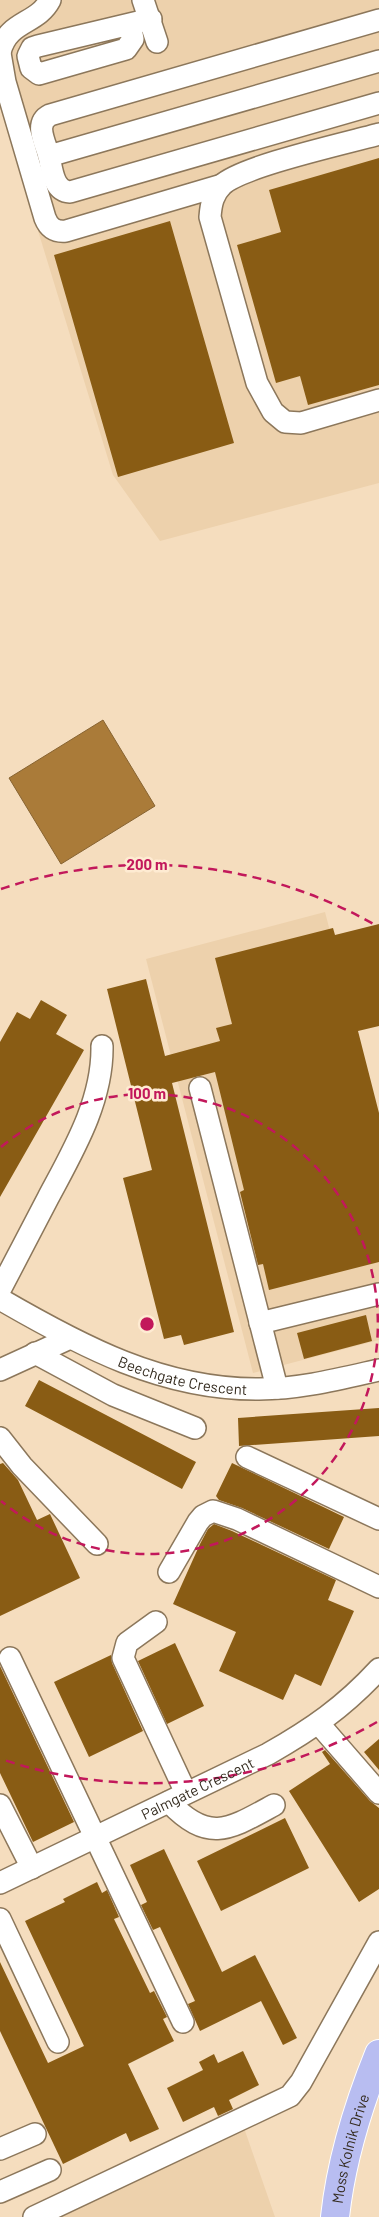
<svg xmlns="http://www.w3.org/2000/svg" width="379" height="2217" font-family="Barlow,sans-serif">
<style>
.built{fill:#edd1ac}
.water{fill:#aa7b39;stroke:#876331}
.building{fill:#895c14}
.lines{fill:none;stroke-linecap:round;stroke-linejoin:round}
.minor-casing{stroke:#8c775b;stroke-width:24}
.major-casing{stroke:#fff;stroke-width:30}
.minor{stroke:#fff;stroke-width:21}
.major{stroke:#b8bdf1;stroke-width:28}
.ring{fill:none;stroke:#c2185b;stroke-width:2.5;stroke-dasharray:9 6}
.labels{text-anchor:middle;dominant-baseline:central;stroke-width:5;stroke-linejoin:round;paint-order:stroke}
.street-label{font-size:15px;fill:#342b1f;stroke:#feebd2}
.centre{fill:#c2185b;stroke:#feebd2;stroke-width:2.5}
.ring-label{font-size:15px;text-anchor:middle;font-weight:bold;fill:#c2185b;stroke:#feebd2;stroke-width:5;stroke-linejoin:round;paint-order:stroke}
</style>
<rect width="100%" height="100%" fill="#f5ddbe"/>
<!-- built -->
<path class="built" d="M0,0H379V483L160,541L113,475L0,107Z
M325,912L379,1119V1340L253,1373L146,959Z
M243,2125L275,2217H45Z"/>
<!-- water -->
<path class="water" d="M103,720L155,806L61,864L9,778Z"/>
<!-- building -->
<path class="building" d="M379,158V385L308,405L300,376L276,383L237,245L281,232L269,190Z
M170,221L234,443L118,477L54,255Z
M379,924V1026L358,1031L379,1113V1262L269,1290L263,1264L258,1265L240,1192L244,1190L215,1072L172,1083L234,1332L184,1345L181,1335L164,1339L123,1178L152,1170L107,989L146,979L165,1056L220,1041L216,1028L232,1024L215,958L333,928L335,935Z
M41,1000L67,1015L56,1034L84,1050L0,1197V1042L17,1012L30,1019Z
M366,1315L372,1341L304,1359L297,1333Z
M39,1380L196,1462L182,1489L25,1406Z
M379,1408V1436L239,1446L238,1418Z
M3,1463L18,1480L37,1520L50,1514L80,1578L0,1616V1464Z
M232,1463L344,1517L329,1549L242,1508L219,1500L216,1496Z
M214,1524L232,1531L336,1580L328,1600L354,1611L321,1686L295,1674L283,1700L219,1671L236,1632L173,1604L200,1544L208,1529Z
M175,1643L204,1706L167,1724L138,1661Z
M111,1655L112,1663L143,1731L89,1757L54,1682Z
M0,1666L74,1822L33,1842L0,1773Z
M379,1739V1770L364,1752Z
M325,1750L370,1801L379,1808V1889L359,1902L289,1791L330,1764L322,1752Z
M285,1818L309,1868L221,1911L197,1861Z
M164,1849L222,1972L255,1955L297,2038L283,2045L261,2001L200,2031L188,2004L195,2001L160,1927L153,1930L141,1905L147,1902L130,1865Z
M97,1882L102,1893L107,1890L119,1917L114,1919L150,1993L154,1991L167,2017L163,2019L174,2041L128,2064L159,2129L130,2142L126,2133L63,2164L0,2031V1962L48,2063L84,2046L25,1921L65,1902L63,1899Z
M243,2051L259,2085L229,2100L233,2109L218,2116L214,2107L183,2122L167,2088L203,2070L199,2062L214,2054L218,2063Z"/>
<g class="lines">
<!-- minor casing -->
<g class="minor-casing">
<g id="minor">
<path d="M143,0L157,42"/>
<path d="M130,24L133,39L126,49L39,74L31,68L28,56L32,48L38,46L151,19"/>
<path d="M0,52C8,20 37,25 50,0"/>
<path d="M0,53L5,82L45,218C49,228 55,232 66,231L222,185"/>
<path d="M379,61L49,156C52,169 53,191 70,192L379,103"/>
<path d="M379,134C347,143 242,166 222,185C213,194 211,204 210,217L257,383L273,412L285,422L301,423L379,400"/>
<path d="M49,156C45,142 34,123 50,115L379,20"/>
<path d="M200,1088L277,1388"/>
<path d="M0,1290C16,1259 32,1229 48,1198C73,1151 103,1101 102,1046"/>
<path id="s1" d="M0,1299C81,1346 163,1390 259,1389C300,1389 339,1379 379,1370"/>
<path d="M260,1323L379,1294"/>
<path d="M35,1353L113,1395L195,1428"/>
<path d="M0,1370L70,1338"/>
<path d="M0,1438L22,1466L97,1544"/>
<path d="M247,1457L379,1519"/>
<path d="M169,1572L198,1522L203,1516L213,1511L237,1519L379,1587"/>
<path d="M156,1622L127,1643L123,1658L186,1793"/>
<path d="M10,1658C67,1780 126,1900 183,2022"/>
<path d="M319,1724L379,1793"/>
<path d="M169,1802C209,1844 230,1829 274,1805"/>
<path d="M0,1805L32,1868"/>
<path id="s2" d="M0,1883L268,1754C312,1729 344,1707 379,1669"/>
<path d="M0,1919L58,2042"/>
<path d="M0,2149L35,2134"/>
<path d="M0,2192L50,2170"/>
<path d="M34,2217L290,2096L301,2082L379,1942"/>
</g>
</g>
<!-- major casing -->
<g class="major-casing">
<g id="major">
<path id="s3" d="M335,2217C341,2161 358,2106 379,2054"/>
</g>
</g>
<!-- minor -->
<use href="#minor" class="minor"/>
<!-- major -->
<use href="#major" class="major"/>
</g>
<!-- distance rings -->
<g class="ring">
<path d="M1 1147A230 230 0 1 1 1 1501"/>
<path d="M377 1722A459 459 0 0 1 1 1759M1 889A459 459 0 0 1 377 926"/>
</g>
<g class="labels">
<!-- street labels -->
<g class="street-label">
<text stroke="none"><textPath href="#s1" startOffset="200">Beechgate Crescent</textPath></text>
<text stroke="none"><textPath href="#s2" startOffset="219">Palmgate Crescent</textPath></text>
<text stroke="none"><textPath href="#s3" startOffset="70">Moss Kolnik Drive</textPath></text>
</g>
</g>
<circle cx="147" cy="1324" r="8" class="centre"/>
<g class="ring-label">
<text x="147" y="870">200 m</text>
<text x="147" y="1099">100 m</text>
</g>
</svg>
